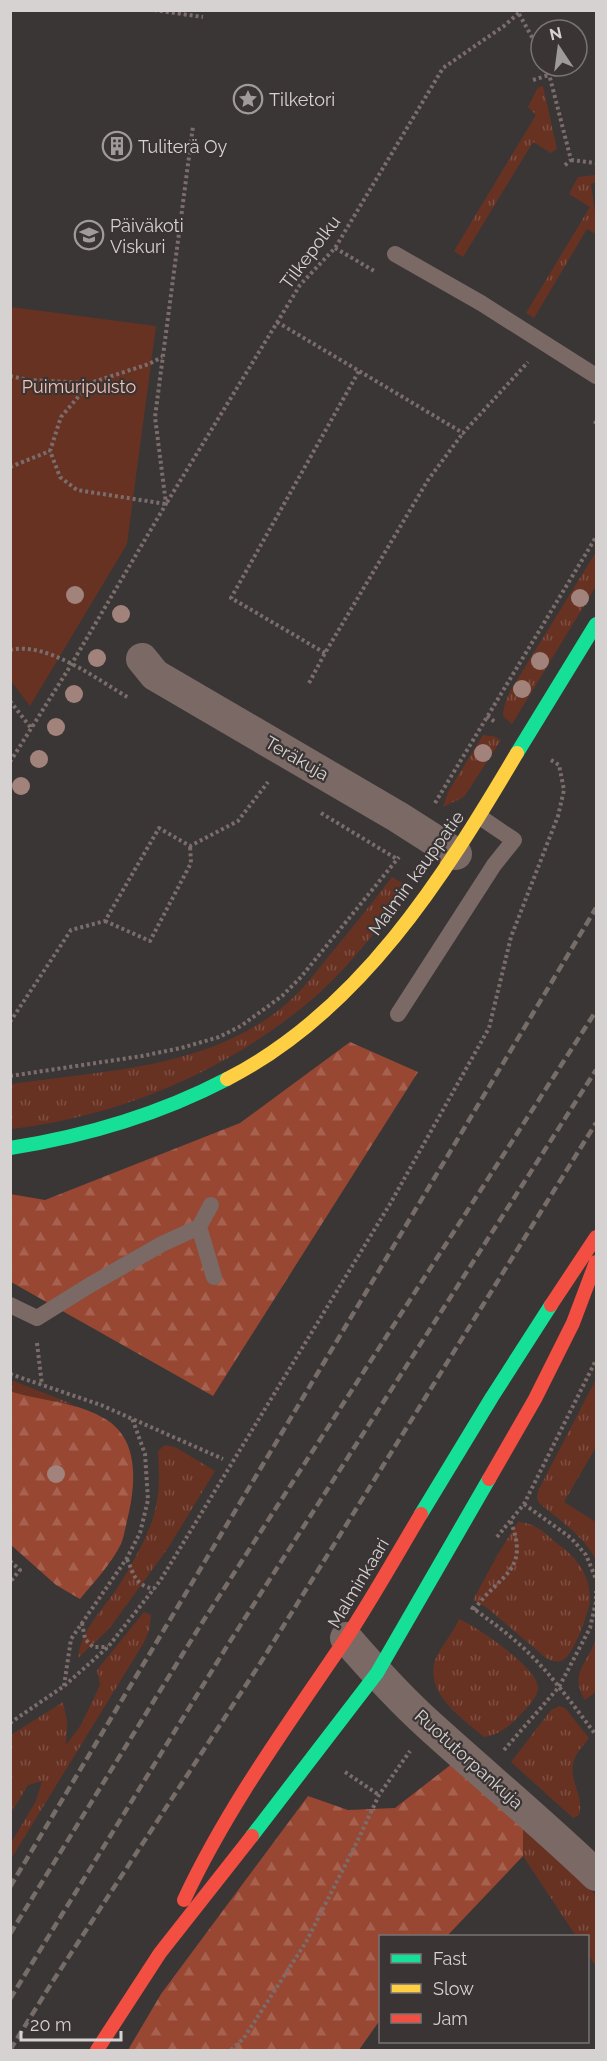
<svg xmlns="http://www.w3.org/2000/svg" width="607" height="2061" font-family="Raleway,sans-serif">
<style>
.grass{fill:url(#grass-tufts)}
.forest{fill:url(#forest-firs)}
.green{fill:#683223}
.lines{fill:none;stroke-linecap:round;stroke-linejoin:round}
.path{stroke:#7a6d6b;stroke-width:4;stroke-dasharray:3 3;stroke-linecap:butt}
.lane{stroke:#7a6965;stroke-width:16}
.street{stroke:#7a6965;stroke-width:32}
.fast{stroke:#16e098;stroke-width:14}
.slow{stroke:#ffcf43;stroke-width:14}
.jam{stroke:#f24e42;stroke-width:14}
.rail{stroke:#766c68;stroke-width:4.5;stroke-dasharray:9 4.5;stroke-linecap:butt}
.tree{fill:#a1837b}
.labels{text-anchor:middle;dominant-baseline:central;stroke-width:4.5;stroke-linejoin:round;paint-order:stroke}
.poi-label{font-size:18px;fill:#d5d2d1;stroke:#3a3534;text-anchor:start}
.street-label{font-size:18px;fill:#d5d2d1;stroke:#3a3534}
.park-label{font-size:18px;fill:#f6c2b4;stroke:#3a3534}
</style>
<defs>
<pattern id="grass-tufts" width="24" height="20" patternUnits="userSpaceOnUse" patternTransform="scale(1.5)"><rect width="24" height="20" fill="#683223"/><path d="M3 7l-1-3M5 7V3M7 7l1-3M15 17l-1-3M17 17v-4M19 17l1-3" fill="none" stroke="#7d4f42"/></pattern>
<pattern id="forest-firs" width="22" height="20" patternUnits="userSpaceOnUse" patternTransform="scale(1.5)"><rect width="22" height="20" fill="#984732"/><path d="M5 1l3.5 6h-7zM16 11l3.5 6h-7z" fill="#a6614f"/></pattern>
</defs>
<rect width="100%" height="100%" fill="#393635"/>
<!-- grass -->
<path class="grass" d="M543,86L557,149L551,153L533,142L463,257L454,251L536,115L528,107L538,87Z
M596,175V182L591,184L596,220V234L587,229L534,318L526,313L590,207L569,194L578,177Z
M596,552V586L512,724L503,716L504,707L509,693Z
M483,735L493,736L501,740L464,797L443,807L448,792Z
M392,877L409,887C378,929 345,973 304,1006C221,1074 116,1117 11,1129V1084C109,1070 222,1068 297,994C307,984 315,973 324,962C347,934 370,906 392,877Z
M596,1379V1447L564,1502L596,1522V1560C584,1536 559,1520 539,1503L537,1498L538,1491Z
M11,1380L75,1405L24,1396L11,1391Z
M165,1445L175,1447L215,1471L168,1548L109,1629L78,1658C81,1631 101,1611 116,1590C130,1568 152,1531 156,1506C160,1488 159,1469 158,1451Z
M518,1522C534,1523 543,1531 554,1541C569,1552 583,1564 588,1583C589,1589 590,1596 590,1601C588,1614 574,1654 563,1660C557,1663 552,1661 546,1658L486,1607L473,1600L498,1554Z
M144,1612L151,1615L149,1631L143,1644L11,1859V1843L36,1801L42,1781L28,1785L11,1813V1735L63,1702L67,1721L66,1745L81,1725L100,1685L97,1670Z
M459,1619C476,1626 540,1669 538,1689C537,1698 526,1709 520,1715C510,1726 499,1735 484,1737C463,1718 428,1697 434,1664C436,1652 454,1633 459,1619Z
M596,1637V1692L585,1700C568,1672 589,1664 596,1637Z
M559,1706L565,1708L589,1738C585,1744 577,1751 575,1758C566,1778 585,1796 579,1815L573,1818L511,1762L551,1710Z
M523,1827L596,1895V1967L588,1954V1936H576L523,1856Z"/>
<!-- forest -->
<path class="forest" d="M350,1042L418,1072L213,1396L11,1282L10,1194L45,1200L240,1123Z
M10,1391C43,1402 77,1401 107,1420C141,1442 135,1488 127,1521C125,1529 124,1537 121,1544C111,1564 94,1582 80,1599L56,1585L11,1545Z
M453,1763L523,1827V1856L447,1936H380V2020L359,2050H128L161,1994L308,1796L348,1810L395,1808Z"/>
<!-- green -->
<path class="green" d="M11,307L156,326L127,544L30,706L11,681Z"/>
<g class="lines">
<!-- path -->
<path class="path" d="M154,10L203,17
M519,14L541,53
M547,66L571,160L564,166
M533,80L549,75
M571,160L596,163
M335,248L376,272
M277,322L463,433L528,362
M10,376L29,380L90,383L149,364L162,357
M90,383L61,417L50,451L60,477L77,490L166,504L300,285L335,248L443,68L504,26L522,10
M595,424L596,421
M10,467L50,451
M10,650C47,641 98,680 129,698
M325,653L231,598L359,371
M309,683L325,653L428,480L463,433
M10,701L31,728
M487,716L495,722
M10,762L71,665L166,504L155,417L193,126
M435,803L596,537
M321,813L397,859
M105,921L150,941L191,863L190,846
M10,1022L71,930L105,921L159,828L190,846L238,821L268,782
M10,1076L142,1056L181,1048L219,1037L241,1026L282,996L301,977L399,857
M37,1343L42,1385
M10,1374L101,1405L223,1459
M524,1504L571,1538L586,1555L596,1579
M497,1537L524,1504L596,1360
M127,1559C134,1575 135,1585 154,1589
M10,1561L20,1570L10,1582
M471,1607C485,1617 499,1627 512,1638C545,1665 570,1701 596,1735
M474,1610C500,1573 531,1572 510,1520
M82,1623L85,1639L93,1647H108
M64,1686L71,1639L127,1558L140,1533L148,1500L145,1454L132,1418
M10,1723L64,1686L108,1647L160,1581L390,1204L489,1028L511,937L558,816L564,790L559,765L551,760
M504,1750L559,1687L590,1628L596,1602V1591
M345,1772L379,1795
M231,2050L244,2038L306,1942L357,1842L379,1795L410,1751"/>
<!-- lane -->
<path class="lane" d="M395,254L481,303L596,376
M398,1014L494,865L514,840L480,817
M199,1227L214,1277
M10,1305L37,1318L90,1285L162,1244L199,1227L211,1205"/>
<!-- street -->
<path class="street" d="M142,659L155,675L398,817L456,854
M346,1638C372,1668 399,1698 429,1725C484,1775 542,1823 596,1875"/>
<!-- fast -->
<path class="fast" d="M517,753L596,624
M10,1148C87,1136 158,1115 227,1079
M421,1514L492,1397L551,1305
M252,1836L377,1673L489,1479"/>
<!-- slow -->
<path class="slow" d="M227,1079C360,1011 443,878 517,753"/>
<!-- jam -->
<path class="jam" d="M551,1305L596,1237
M489,1479L535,1399L573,1323L596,1262
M184,1900C227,1808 288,1724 345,1640C372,1599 396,1556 421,1514
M97,2050L160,1953L252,1836"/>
<!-- rail -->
<path class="rail" d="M10,1887L596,908
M10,1934L200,1626L596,1011
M10,1999L229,1643L596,1070
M10,2050L51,1984L261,1662L596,1123"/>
</g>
<!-- trees -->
<g class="tree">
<circle cx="75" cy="595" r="9"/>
<circle cx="580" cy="598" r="9"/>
<circle cx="121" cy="614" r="9"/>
<circle cx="97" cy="658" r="9"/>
<circle cx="540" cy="661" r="9"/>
<circle cx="522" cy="689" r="9"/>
<circle cx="74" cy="694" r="9"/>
<circle cx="56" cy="727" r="9"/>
<circle cx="483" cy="753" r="9"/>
<circle cx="39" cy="759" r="9"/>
<circle cx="21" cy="786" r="9"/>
<circle cx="56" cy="1474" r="9"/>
</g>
<!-- icons -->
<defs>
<g id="sight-ring" transform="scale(1.5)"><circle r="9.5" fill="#3a3534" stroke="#9e9b9a" stroke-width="1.5"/><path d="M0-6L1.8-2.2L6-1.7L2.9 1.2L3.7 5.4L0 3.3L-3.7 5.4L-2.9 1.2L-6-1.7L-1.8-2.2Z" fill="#9e9b9a"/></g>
<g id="building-ring" transform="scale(1.5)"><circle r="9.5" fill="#3a3534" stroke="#9e9b9a" stroke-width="1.5"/><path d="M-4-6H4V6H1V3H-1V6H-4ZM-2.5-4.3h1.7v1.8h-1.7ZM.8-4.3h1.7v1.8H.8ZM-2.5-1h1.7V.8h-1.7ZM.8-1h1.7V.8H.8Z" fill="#9e9b9a"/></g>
<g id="school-ring" transform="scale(1.5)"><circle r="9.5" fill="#3a3534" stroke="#9e9b9a" stroke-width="1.5"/><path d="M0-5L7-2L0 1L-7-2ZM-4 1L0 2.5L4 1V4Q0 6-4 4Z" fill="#9e9b9a"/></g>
</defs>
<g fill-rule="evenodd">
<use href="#sight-ring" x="248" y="99"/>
<use href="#building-ring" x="117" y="146"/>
<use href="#school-ring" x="89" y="235"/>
</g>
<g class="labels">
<!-- poi labels -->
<g class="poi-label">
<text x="269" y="99">Tilketori</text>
<text x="138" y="146">Tuliterä Oy</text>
<text x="110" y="225">Päiväkoti<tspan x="110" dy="21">Viskuri</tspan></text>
</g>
<!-- street labels -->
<g class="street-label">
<text transform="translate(310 252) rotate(-53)">Tilkepolku</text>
<text transform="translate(297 758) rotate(30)">Teräkuja</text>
<text transform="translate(416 873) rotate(-54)">Malmin kauppatie</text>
<text transform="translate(358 1583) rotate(-59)">Malminkaari</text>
<text transform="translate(469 1759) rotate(42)">Ruotutorpankuja</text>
</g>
<!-- park labels -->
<g class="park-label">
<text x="79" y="386">Puimuripuisto</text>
</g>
</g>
<!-- border -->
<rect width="607" height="2061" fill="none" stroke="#d5d2d1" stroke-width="24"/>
<!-- legend -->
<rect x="379" y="1935" width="210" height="108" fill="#3a3534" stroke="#787473" stroke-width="1.5"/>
<rect x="391" y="1954" width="30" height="9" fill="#16e098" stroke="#787473" stroke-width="1.5"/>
<text x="433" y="1965" font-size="18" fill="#d5d2d1">Fast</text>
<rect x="391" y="1984" width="30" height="9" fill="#ffcf43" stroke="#787473" stroke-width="1.5"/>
<text x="433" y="1995" font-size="18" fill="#d5d2d1">Slow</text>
<rect x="391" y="2014" width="30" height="9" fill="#f24e42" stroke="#787473" stroke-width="1.5"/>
<text x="433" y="2025" font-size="18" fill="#d5d2d1">Jam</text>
<!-- north arrow -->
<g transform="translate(559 48) rotate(347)"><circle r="28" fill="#3a3534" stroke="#787473" stroke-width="1.5"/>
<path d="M0-4.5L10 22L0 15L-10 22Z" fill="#9e9b9a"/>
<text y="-9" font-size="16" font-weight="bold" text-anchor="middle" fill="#d5d2d1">N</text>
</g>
<!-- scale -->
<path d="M21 2031v9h100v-9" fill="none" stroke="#d5d2d1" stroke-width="3"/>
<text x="30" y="2031" font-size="18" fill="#d5d2d1" stroke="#3a3534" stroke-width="4.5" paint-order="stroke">20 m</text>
</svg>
